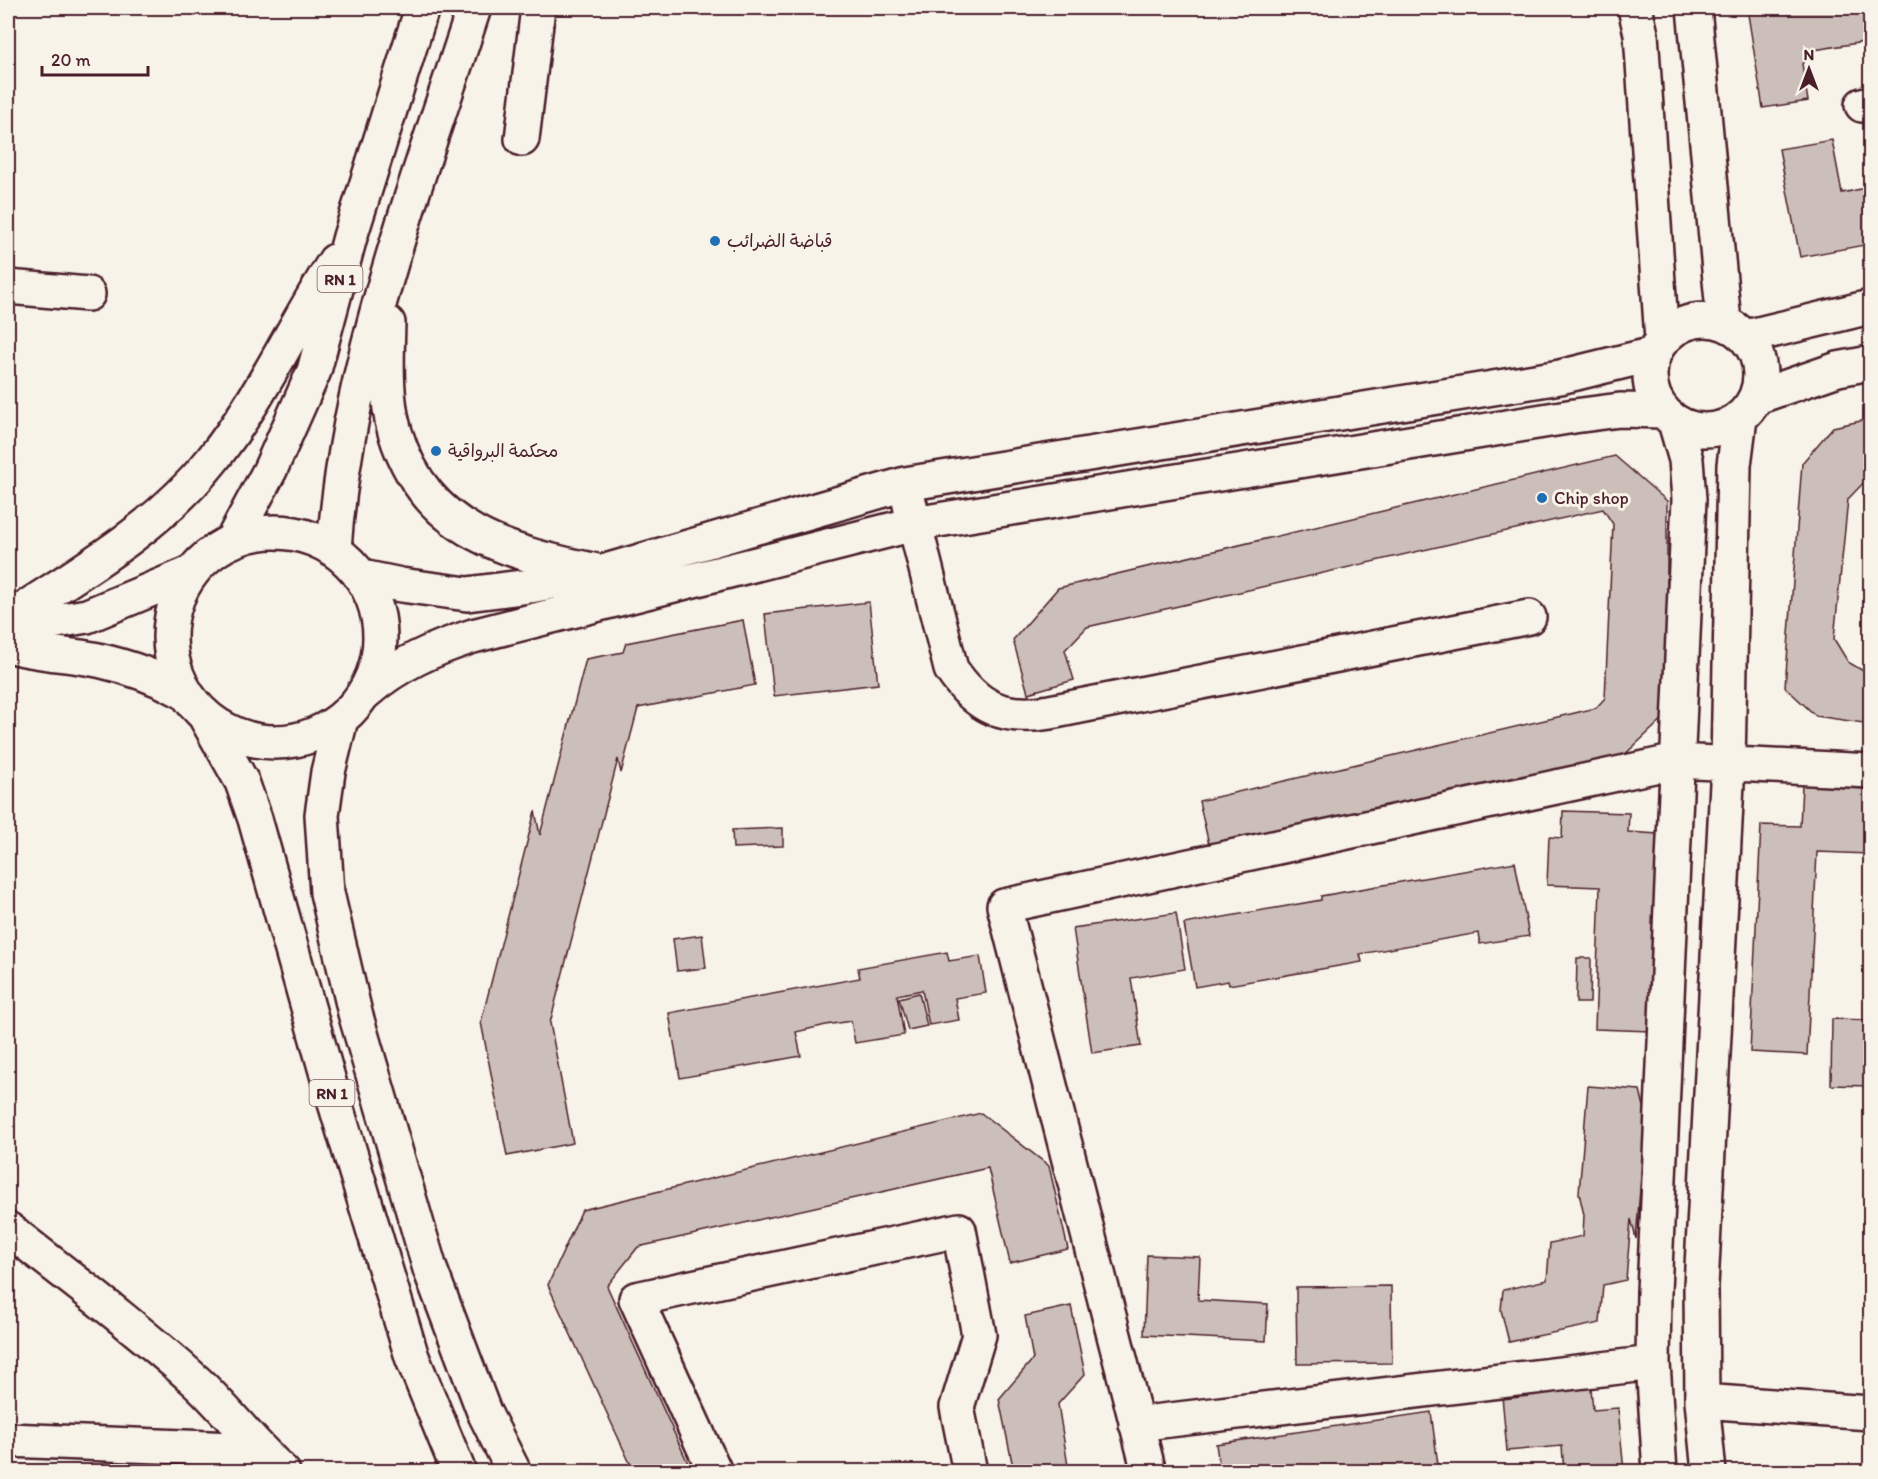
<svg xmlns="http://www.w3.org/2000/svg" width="1878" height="1479" font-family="Itim,'Playpen Sans Arabic',sans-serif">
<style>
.building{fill:#ccbfb9;stroke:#4a1f2b;stroke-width:1.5}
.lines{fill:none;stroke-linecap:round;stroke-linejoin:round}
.minor-casing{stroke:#4a1f2b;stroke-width:38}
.major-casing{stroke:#4a1f2b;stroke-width:38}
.highway-casing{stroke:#4a1f2b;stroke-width:38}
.minor{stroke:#f7f3e8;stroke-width:33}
.major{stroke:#f7f3e8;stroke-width:33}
.highway{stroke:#f7f3e8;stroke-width:33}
.poi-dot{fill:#1f6fb2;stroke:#f7f3e8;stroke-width:2}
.labels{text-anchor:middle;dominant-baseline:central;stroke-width:6;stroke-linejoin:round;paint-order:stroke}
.shield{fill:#f7f3e8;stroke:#7e5f64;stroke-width:1.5}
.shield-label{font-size:16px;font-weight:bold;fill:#4a1f2b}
.poi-label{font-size:18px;fill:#4a1f2b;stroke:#f7f3e8;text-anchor:start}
</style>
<rect width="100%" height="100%" fill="#f7f3e8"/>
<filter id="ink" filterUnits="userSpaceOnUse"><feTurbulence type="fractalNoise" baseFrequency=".0167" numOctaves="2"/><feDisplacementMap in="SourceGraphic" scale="12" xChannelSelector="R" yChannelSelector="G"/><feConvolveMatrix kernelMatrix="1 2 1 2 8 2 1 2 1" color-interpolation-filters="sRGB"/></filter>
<g filter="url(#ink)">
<!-- building -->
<path class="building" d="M1747,8H1870V41L1814,50L1802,64L1808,101L1763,108Z
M1832,140L1842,193L1870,187V244L1800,257L1779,149Z
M1870,419V476L1848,499L1834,639L1848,662L1870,675V724L1816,716L1785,687L1802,463L1833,427Z
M1615,456L1667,501V715L1621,758L1211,853L1199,801L1596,708L1605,698L1613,524L1603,509L1087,627L1065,650L1074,680L1028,693L1013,640L1058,588Z
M869,602L878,684L774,696L765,614Z
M743,620L755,685L638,708L621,773L618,759L550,1023L573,1143L507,1156L481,1022L535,811L540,835L586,659L623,652L626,643Z
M1802,785L1870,789V854L1817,852L1807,1055L1750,1052L1761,825L1800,826Z
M1563,811L1629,813L1628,832L1658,834L1651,1031L1595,1029L1600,887L1547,885L1549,837L1562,838Z
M783,828V846L733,848L732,830Z
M1515,862L1529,936L1480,944L1478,933L1360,954L1362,962L1229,985L1228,981L1195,987L1184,924L1321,900V896Z
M1176,913L1185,969L1131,978L1141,1046L1092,1053L1073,928Z
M702,935L706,968L677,971L673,939Z
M947,952L949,961L980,956L986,993L955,998L959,1020L929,1025L922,990L897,995L904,1035L855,1043L851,1021L826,1025L796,1032L801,1056L680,1078L669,1013L860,978L858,968Z
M1577,958H1591L1590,1003H1576Z
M919,993L927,1026L908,1030L899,998Z
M1832,1019L1870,1020V1086L1831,1085Z
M1588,1086L1640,1090L1646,1115L1636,1239L1631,1219L1626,1280L1603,1285L1600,1323L1509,1342L1501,1310L1503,1290L1547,1280L1550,1243L1583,1236L1584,1215L1579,1193Z
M981,1113L1049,1166L1068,1249L1010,1263L988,1168L638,1247L607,1286L692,1472H634L548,1285L582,1210Z
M1147,1255L1200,1257L1198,1300L1268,1304L1266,1341L1144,1335Z
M1391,1286L1392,1363L1297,1364L1296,1287Z
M1071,1306L1085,1374L1058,1404L1069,1472H1014L999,1399L1033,1359L1025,1316Z
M1591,1388L1593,1410L1618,1408L1624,1472H1564L1562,1446L1507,1451L1502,1396Z
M1431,1412L1438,1465L1395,1472H1220L1216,1444Z"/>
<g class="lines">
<!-- minor casing -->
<g class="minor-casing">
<path id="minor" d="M1635,8L1641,34L1662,340
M1694,8L1724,322
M1862,105L1870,103
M522,139L538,8
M8,287L88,294
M1650 375a55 55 0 1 1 110 0a55 55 0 1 1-110 0Z
M1746,337L1870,307
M1757,397L1838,369L1870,363
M910,505L951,669C977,708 1004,720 1050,712L1529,617
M362,577L401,585L467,594L530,586L602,572L905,484L1560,377L1654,354
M366,692C398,664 433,649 473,636L914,524L1574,416L1620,410L1663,411
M8,1229C72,1279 137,1328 197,1382C227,1410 252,1444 283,1472
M1702,1401L1870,1413
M1136,1424L1653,1363
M8,1440L259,1450L257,1461
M715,1472L636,1299L959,1230L979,1335L957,1407L970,1472
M1149,1472L1004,906L1677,761L1870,771
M1660,1472L1653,1363L1654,1292L1689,499L1686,460L1675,422
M1709,1472L1702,1401L1701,1286L1728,764L1734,465L1740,418"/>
</g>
<!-- major casing -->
<g class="major-casing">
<path id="major" d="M8,629L87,616L191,573
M8,645C38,654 68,654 98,660C129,667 157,677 184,692"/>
</g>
<!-- highway casing -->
<g class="highway-casing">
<path id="highway" d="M388,323C387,358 385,399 395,432C426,534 509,553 602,572
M170 637a105 105 0 1 1 210 0a105 105 0 1 1-210 0Z
M232,541L270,470L314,371L350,237L422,8
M334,549C347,363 417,184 474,8
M8,619C80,572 158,528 212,460C261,399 293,326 335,261
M205,716L242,782L255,819L335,1103L412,1357L459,1472
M341,719L328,772L322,815L327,893L355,1013L430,1269L484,1412L514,1472"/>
</g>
<!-- minor -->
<use href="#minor" class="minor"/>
<!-- major -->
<use href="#major" class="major"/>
<!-- highway -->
<use href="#highway" class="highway"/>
</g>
</g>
<!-- markers -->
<g class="poi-dot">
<circle cx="715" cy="241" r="6"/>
<circle cx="436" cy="451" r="6"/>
<circle cx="1542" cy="498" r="6"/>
</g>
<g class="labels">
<!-- shield labels -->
<g class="shield">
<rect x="317.5" y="266" width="45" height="26" rx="4.5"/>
<rect x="309.5" y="1080" width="45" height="26" rx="4.5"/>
</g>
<g class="shield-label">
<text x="340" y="279">RN 1</text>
<text x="332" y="1093">RN 1</text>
</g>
<!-- poi labels -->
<g class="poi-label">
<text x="727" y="241">قباضة الضرائب</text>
<text x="448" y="451">محكمة البرواقية</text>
<text x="1554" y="498">Chip shop</text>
</g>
</g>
<!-- margin -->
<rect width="1878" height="1479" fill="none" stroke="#f7f3e8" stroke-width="30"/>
<rect x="15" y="15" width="1848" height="1449" fill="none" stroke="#4a1f2b" stroke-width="2" filter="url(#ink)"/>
<!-- north arrow -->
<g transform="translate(1809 69)" stroke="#f7f3e8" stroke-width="4.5" paint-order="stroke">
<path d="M0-4.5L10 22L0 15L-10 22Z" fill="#4a1f2b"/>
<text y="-9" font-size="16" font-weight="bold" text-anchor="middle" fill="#4a1f2b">N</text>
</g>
<!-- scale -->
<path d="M42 66v9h106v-9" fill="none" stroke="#4a1f2b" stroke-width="3"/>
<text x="51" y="66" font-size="18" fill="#4a1f2b" stroke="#f7f3e8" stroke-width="4.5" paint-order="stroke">20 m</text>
</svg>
